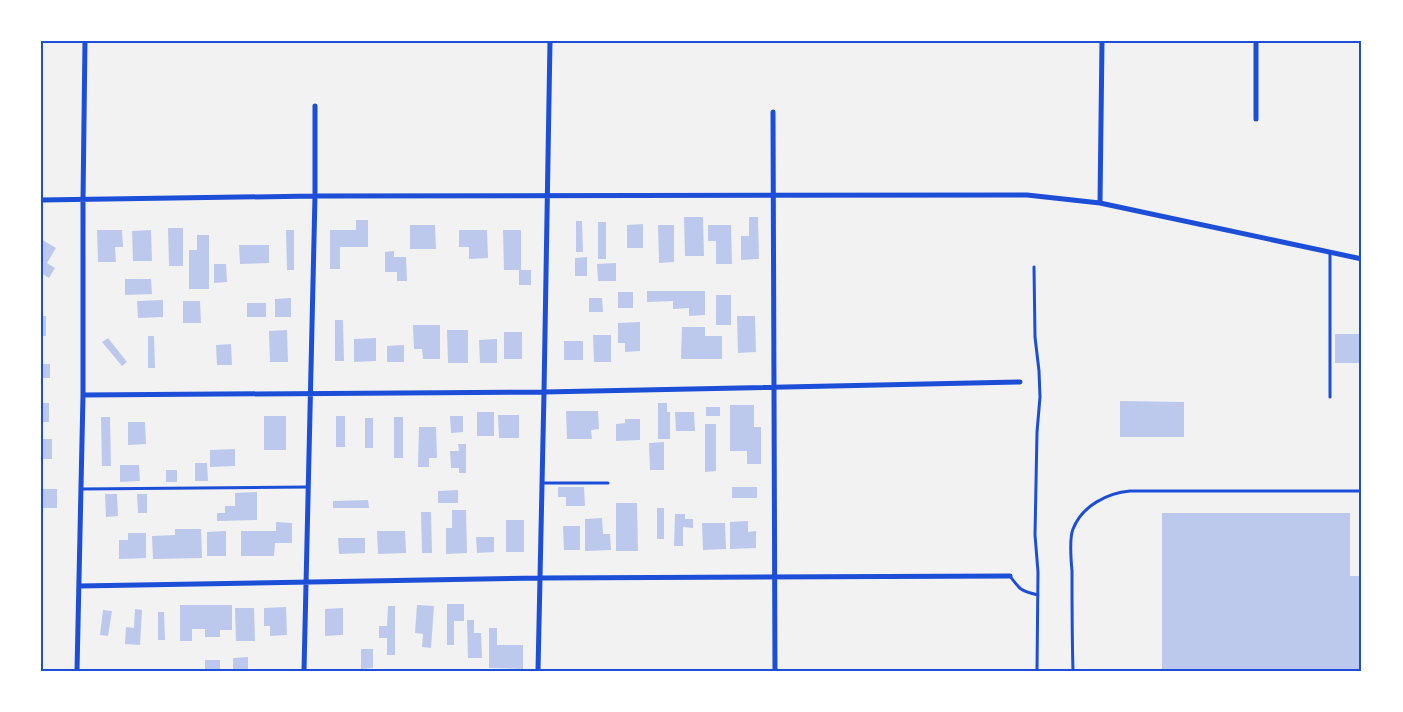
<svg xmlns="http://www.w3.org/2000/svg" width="1403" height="712" font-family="Rubik,sans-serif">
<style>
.building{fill:#bdc9ec}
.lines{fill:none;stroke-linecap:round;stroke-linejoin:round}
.service{stroke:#1d4ed8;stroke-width:3}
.minor{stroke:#1d4ed8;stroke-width:5}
.neatline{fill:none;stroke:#1d4ed8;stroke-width:2}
</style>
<rect width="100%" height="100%" fill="#f2f2f2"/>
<!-- building -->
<path class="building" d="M684,217H703L704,256H685Z
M749,217H758L759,259L741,260V236H749Z
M356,220H368V247H340V269H330V230H356Z
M576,221H582L583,252H576Z
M598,222H606V259H598Z
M643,224V248H627V225Z
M410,225H435L436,249H410Z
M658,225H674V262L659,263Z
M708,225H731L732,264H716V241H708Z
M168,228H183V266H169Z
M97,230H122L123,247H115L116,262H98Z
M151,230L152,261H133L132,231Z
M286,230H294V270H287Z
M459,230H487L488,258L469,259V247H459Z
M503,230H521V270H531V285H519V270H504Z
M197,235H209V289H189V250H197Z
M41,239L56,248L47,263L55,268L49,278L41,273Z
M239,245H269V263L240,264Z
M394,251V257H406L407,281H397V272H385V252Z
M587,257V276H575V258Z
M616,263V281H598L597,264Z
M214,264H226L227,282L214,283Z
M125,279H151L152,294L125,295Z
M647,291H705V315L689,316V308L673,309V301L647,302Z
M618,292H633V308H618Z
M716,295H731V325H716Z
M291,298V317H275V299Z
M589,298H602L603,312H589Z
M163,300V317L138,318L137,301Z
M183,301H200L201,323H183Z
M247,303H266V317H247Z
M41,316H46V336H41Z
M737,316H755L756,352L738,353Z
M335,320H343L344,361H335Z
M640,322V351L625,352V343H618V323Z
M413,325H440V359H423L422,349H414Z
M682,327H705V336H722V359H681Z
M287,330L288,362H270L269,331Z
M447,330H468V363H448Z
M504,332H522V359H504Z
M1335,334H1362V363H1335Z
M593,335H611V362H594Z
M148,336H154L155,368H148Z
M108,338L127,362L122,366L102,342Z
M376,338V361L354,362V339Z
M497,339V363H480L479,340Z
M564,341H583V360H564Z
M231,344L232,365H217L216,345Z
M404,345V362H387V346Z
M41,364H50V378H41Z
M1120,401L1184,402V437H1120Z
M41,403H49V422H41Z
M658,403H667V412H670V439H658Z
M730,405H754V427H761V464H747V451H730Z
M706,407H720V416H706Z
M566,411H598L599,429L591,430L592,439H567Z
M477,412H494V436H477Z
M675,412H694L695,431H676Z
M498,415H519V438H499Z
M264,416H286V450H264Z
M336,416H345V447H336Z
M450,416H463V432L451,433Z
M101,417H110L111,466H102Z
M394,417H403V458H394Z
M365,418H373V448H365Z
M625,419H640V440L616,441V424L625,423Z
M128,422H145L146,444L128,445Z
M705,424H716V471L705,472Z
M419,427H436L437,458H429V467H418Z
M41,439H52V459H41Z
M664,442V470H650L649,443Z
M458,444H466V473H459V468H451L450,451H459Z
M235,449V466L210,467V450Z
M195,463H207L208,481H195Z
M120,465H139L140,481L120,482Z
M166,470H177V482H166Z
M558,487H584L585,506H566V497H558Z
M732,487H757V498H732Z
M41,489H57V508H41Z
M458,490V503H438V491Z
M257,492V520L217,521V513H225V506H235V493Z
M105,494H117L118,516L106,517Z
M137,494H147V513H138Z
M368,500L369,508H333V501Z
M616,503H637L638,551H616Z
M657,508H664V539H657Z
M452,510H466L467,553L446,554V528H452Z
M421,512H431L432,553H422Z
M1162,513H1350V576H1362V671H1162Z
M675,514H685V519H693V528L683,527V546H674Z
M602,518L603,534H610L611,550L585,551V519Z
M506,520H524V552H506Z
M748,521V532L756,531V548L730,549V522Z
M276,522L292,523V543H275L274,556H241V531H276Z
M702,523H725L726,549L703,550Z
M563,526H580V550H564Z
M175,529H201L202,558L153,559L152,536L175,535Z
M226,531V556H207V532Z
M377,531H405L406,553L378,554Z
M128,533H146V558L119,559V540H128Z
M476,537H494V552L477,553Z
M338,538H365V553L339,554Z
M447,604H464V621H454V645H447Z
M180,605H232V630H220V637H205V629H192V641H180Z
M417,605L434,606L431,648L422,647L423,634L415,633Z
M388,606H395V655H387V638H379V626H387Z
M286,607L287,635L270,636V626H264V608Z
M235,608H254L255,641H236Z
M343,608V635L325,636V609Z
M135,609L142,610L140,645L125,644L126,627L134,628Z
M103,610L112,611L108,636L100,635Z
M158,612H164L165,640H158Z
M467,620H474V633H481L482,658H468Z
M489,628H497V645H523V669L489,668Z
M361,649H373V668L361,669Z
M248,657V671H233V658Z
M205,660H220V671H205Z"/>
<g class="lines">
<!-- service -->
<path class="service" d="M1034,267L1035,337L1039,371L1040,397L1037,432L1035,535L1038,572L1037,671
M1330,397V253
M542,483H608
M81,489L308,487
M1010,576C1020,590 1021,591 1038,595
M1073,671C1072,638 1072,604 1072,571C1071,560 1069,539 1073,529C1082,506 1107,493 1130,491H1362"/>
<!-- minor -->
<path class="minor" d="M773,112L775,671
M1256,119V41
M41,200L315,196L1027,195L1100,203L1362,259
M1100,203L1102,41
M83,395L544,392L1020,382
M79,586L540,578L1010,576
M77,671L83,395V200L85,41
M304,671L315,196V106
M538,671L544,392L550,41"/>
</g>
<!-- border -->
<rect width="1403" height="712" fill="none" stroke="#ffffff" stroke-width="85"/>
<rect x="42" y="42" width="1318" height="628" class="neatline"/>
</svg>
